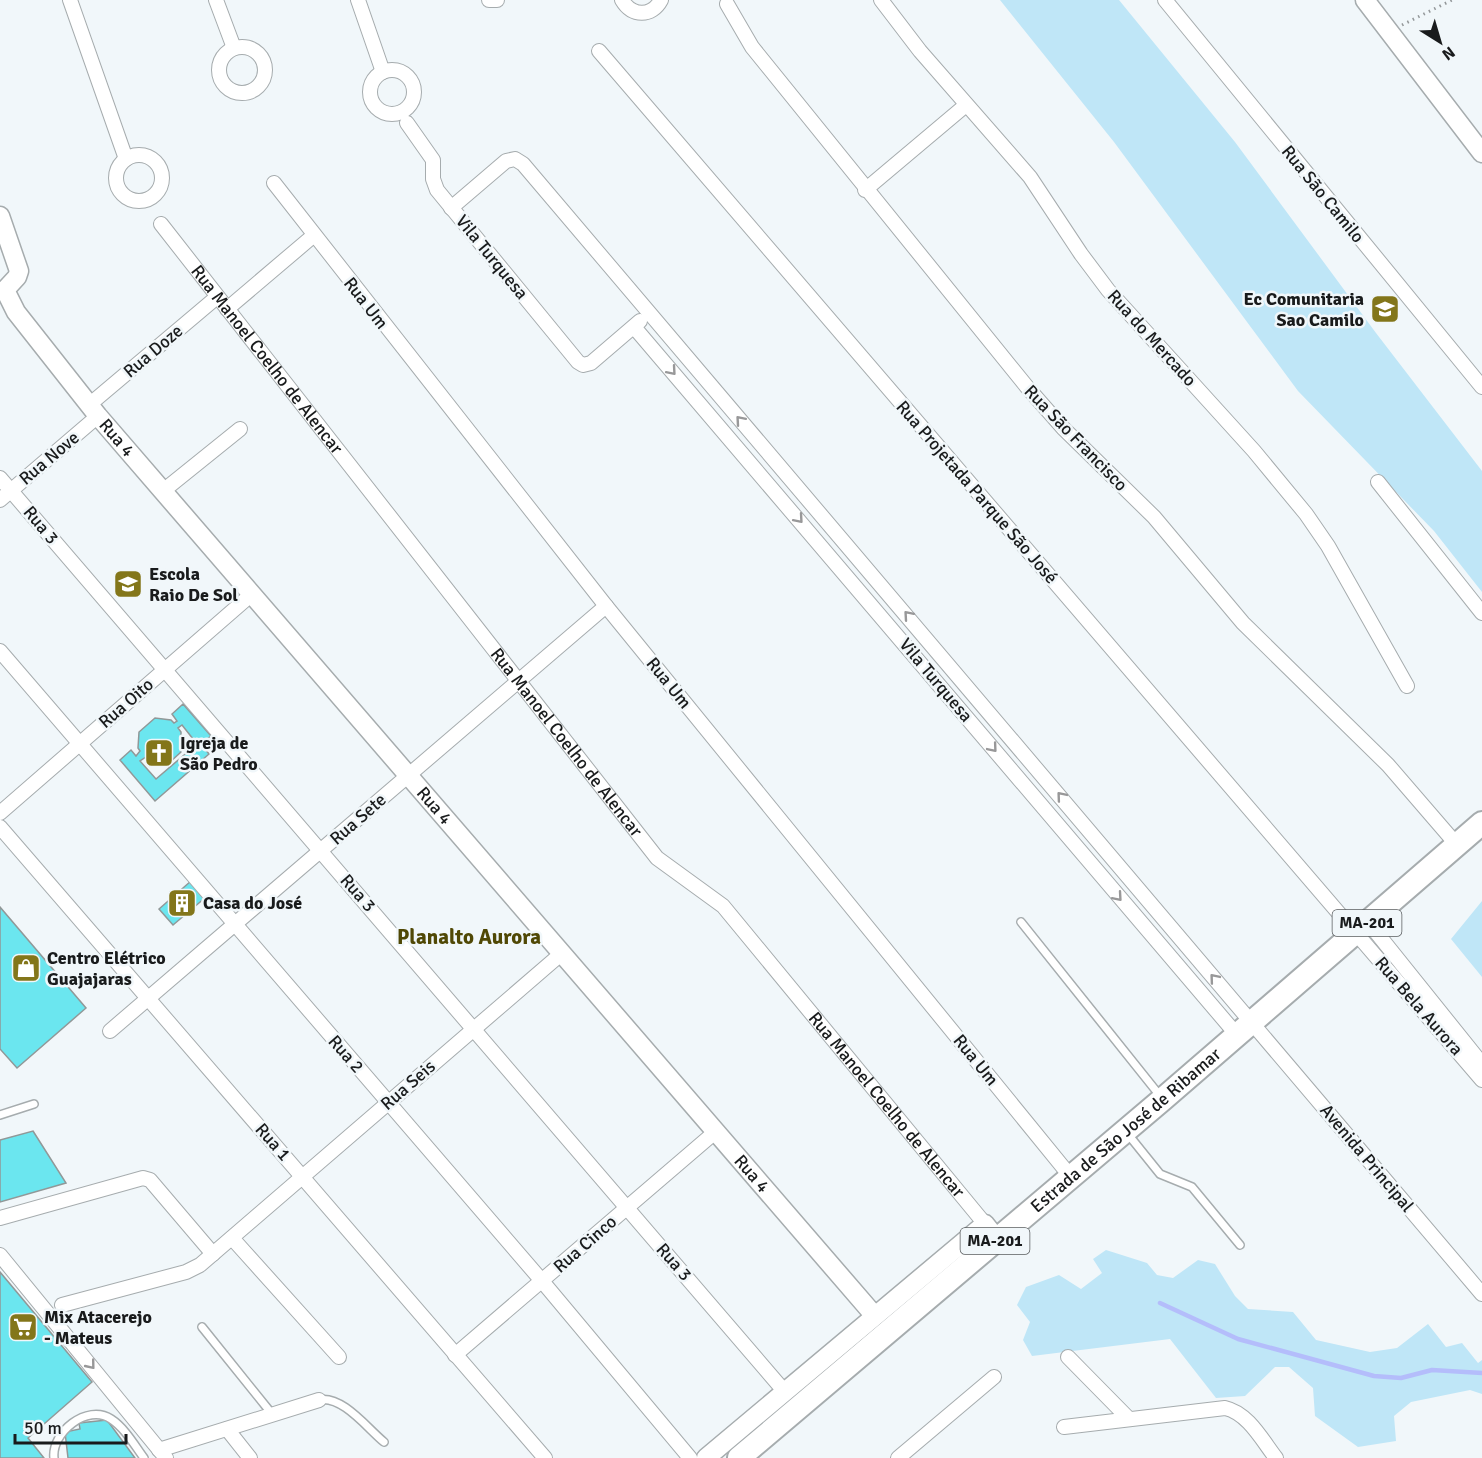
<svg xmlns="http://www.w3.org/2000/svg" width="1482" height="1458" font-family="Signika,sans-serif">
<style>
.green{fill:#bfe6f7}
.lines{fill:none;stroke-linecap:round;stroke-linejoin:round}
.stream{stroke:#b4bdfb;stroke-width:4.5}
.building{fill:#6be6ef;stroke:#919898;stroke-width:1.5;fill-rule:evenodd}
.service-casing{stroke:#a6acae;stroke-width:10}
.minor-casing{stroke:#a6acae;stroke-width:16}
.tertiary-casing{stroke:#a6acae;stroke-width:21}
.primary-casing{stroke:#a6acae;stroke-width:26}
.path{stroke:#94989a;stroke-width:3;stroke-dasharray:1.5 4.5;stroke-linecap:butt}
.service{stroke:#fff;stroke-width:7}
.minor{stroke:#fff;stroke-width:14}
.tertiary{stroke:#fff;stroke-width:18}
.primary{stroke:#fff;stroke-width:22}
.oneway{stroke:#989899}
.labels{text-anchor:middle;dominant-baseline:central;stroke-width:5;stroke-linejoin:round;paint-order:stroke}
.shield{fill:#f1f7fa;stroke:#5a5d5f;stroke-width:1.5}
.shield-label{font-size:16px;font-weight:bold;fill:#191b1c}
.street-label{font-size:18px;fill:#191b1c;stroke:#f1f7fa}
.poi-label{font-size:18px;font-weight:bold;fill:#191b1c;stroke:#f1f7fa;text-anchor:start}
.quarter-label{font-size:21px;font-weight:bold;fill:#504805;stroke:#f1f7fa}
</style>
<rect width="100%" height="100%" fill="#f1f7fa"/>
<!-- green -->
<path class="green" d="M1000,0H1119L1235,142L1376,333L1482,471V592L1434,531L1298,391L1114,142Z
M1482,901V977L1451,939Z
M1106,1250L1147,1263L1157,1275L1173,1278L1198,1260L1215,1264L1235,1296L1248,1309L1293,1312L1316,1340L1370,1352L1397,1348L1428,1324L1446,1347L1462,1343L1478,1363L1482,1360V1394L1470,1390L1411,1402L1394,1416L1396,1441L1358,1447L1315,1416L1313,1388L1289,1367H1275L1245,1396L1216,1398L1170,1339L1032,1356L1023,1340L1030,1322L1017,1305L1026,1287L1059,1275L1081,1289L1102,1273L1093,1259Z"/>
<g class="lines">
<!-- stream -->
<path class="stream" d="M1160,1303L1238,1339L1374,1376L1401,1378L1432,1370L1482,1373"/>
</g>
<!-- building -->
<path class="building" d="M183,704L211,736L201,744L209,754L155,801L120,760L131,750L136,756L140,751L138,748L139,732L155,718L171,720L174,723L177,721L172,714ZM182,725L197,744L156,779L140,761L146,757L150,762L169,763L181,752V732L178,728Z
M191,881L206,897L173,925L159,909Z
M0,907L86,1008L17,1068L0,1049Z
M33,1131L66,1183L0,1202V1140Z
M0,1272L92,1382L28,1438L44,1458H0Z
M107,1420L135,1458H68L65,1432L80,1429L79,1423Z"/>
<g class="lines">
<!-- service casing -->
<g class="service-casing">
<path id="service" d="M1021,922L1161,1097
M0,1115L34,1104
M1127,1133L1160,1174L1192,1187L1240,1245
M202,1327L272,1414
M319,1400C342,1395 367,1428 384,1442
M54,1458C51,1433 87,1403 111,1419C125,1428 135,1446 144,1458"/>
</g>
<!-- minor casing -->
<g class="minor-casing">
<g id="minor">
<path d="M70,0L126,159"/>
<path d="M216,0L234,48"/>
<path d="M358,0L383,72"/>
<path d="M489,0H497"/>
<path d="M622,0C632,17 652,17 661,0"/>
<path d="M881,0L920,51L1030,177L1081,254L1108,290L1254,451L1306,514L1328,546L1407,686"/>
<path d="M1165,0L1482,387"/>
<path d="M727,4L752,47L1027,387L1063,428L1154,517L1243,623L1388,765L1457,845"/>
<circle cx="242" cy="70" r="23"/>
<path d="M599,51L1482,1080"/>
<circle cx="392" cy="92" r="22"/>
<path d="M407,123L433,160V179L437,190L578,362L583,365L591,363L640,321"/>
<circle cx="139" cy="178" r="23"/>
<path d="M274,183L606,606L1071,1177"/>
<path d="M865,190L966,105"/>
<path d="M451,208L506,161L515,159L523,164L1482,1294"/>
<path id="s1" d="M161,224L657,858L723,906L985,1224"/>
<path d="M227,309L313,236"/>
<path d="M634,327L1237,1035"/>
<path d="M89,405L217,297"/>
<path d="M0,478L785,1392"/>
<path d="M1378,482L1482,613"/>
<path d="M163,491L240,429"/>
<path d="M0,500L98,416"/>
<path d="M0,651L542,1281L690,1458"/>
<path d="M0,813L252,594"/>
<path d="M0,827L545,1458"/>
<path d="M1368,922L1482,1064"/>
<path d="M110,1031L606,606"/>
<path d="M0,1218L143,1178L150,1180L213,1254"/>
<path d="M232,1238L339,1357"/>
<path d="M0,1255L166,1458"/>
<path d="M62,1305L186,1272L200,1265L561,954"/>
<path d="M455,1355L714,1133"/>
<path d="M1068,1357L1129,1419"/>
<path d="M1064,1427L1225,1408C1248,1413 1262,1440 1276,1458"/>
<path d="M227,1429L250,1458"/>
<path d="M159,1450L319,1400"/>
<path d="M898,1458L994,1377"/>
</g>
</g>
<!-- tertiary casing -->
<g class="tertiary-casing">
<g id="tertiary">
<path d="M1365,0L1482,153"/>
<path id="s2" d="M0,216L19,271L17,277L5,290L16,312L98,416L874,1315"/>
<path d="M706,1458L985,1224L997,1239"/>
</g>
</g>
<!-- primary casing -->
<g class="primary-casing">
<g id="primary">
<path id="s3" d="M739,1458L1163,1099L1482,823"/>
</g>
</g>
<!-- path -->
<path class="path" d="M1402,25L1452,0"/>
<!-- service -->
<use href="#service" class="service"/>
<!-- minor -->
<use href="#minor" class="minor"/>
<!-- tertiary -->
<use href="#tertiary" class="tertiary"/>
<!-- primary -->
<use href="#primary" class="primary"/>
</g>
<!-- one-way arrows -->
<defs><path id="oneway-chevron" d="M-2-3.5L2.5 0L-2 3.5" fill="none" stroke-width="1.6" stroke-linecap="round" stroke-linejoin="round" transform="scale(1.5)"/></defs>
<g class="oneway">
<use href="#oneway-chevron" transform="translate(672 371) rotate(49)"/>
<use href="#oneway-chevron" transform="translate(740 420) rotate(-131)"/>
<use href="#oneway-chevron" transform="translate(799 519) rotate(49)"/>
<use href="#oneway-chevron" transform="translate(908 615) rotate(-131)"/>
<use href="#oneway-chevron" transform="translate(993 748) rotate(50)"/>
<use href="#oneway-chevron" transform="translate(1061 796) rotate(-130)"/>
<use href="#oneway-chevron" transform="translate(1118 897) rotate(49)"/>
<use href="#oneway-chevron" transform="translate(1214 978) rotate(-130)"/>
<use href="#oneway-chevron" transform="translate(91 1365) rotate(51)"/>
</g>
<!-- icons -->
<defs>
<g id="school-square" transform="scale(1.5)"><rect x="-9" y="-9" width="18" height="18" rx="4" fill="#83761a" stroke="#f1f7fa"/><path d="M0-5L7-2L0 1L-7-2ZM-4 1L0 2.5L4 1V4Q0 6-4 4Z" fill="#fff"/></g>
<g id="church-square" transform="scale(1.5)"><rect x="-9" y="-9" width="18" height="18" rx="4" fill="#83761a" stroke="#f1f7fa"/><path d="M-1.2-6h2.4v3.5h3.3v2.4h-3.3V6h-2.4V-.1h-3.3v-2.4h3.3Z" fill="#fff"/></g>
<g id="building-square" transform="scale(1.5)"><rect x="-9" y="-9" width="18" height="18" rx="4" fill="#83761a" stroke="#f1f7fa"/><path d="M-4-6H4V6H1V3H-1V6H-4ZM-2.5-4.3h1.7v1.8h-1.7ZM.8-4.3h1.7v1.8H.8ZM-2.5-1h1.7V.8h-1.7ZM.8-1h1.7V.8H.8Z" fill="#fff"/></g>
<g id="shop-square" transform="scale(1.5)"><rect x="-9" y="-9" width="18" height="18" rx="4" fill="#83761a" stroke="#f1f7fa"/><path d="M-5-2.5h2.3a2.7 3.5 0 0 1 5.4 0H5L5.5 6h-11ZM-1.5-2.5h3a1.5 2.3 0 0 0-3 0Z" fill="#fff"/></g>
<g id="supermarket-square" transform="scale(1.5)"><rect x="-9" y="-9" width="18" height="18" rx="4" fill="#83761a" stroke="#f1f7fa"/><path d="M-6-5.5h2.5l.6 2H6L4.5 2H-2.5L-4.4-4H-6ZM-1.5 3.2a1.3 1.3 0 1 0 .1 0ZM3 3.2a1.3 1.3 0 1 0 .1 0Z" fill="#fff"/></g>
</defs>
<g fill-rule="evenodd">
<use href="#school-square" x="1385" y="309"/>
<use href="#school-square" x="128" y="584"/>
<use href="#church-square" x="159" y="753"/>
<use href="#building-square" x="182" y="903"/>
<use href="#shop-square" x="26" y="968"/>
<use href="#supermarket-square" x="23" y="1327"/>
</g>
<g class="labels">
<!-- shield labels -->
<g class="shield">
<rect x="1332.5" y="910" width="69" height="26" rx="4.5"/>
<rect x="960.5" y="1228" width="69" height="26" rx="4.5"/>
</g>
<g class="shield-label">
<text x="1367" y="923">MA-201</text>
<text x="995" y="1241">MA-201</text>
</g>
<!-- street labels -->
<g class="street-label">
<text transform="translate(1323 194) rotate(51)">Rua São Camilo</text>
<text transform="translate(492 257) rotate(51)">Vila Turquesa</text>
<text transform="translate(366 303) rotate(52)">Rua Um</text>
<text transform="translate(1152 338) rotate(48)">Rua do Mercado</text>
<text transform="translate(153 351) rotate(-40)">Rua Doze</text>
<text stroke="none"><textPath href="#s1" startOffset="172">Rua Manoel Coelho de Alencar</textPath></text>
<text stroke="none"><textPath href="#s2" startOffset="268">Rua 4</textPath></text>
<text transform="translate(1076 438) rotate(46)">Rua São Francisco</text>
<text transform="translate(49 458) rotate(-40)">Rua Nove</text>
<text transform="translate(977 492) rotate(49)">Rua Projetada Parque São José</text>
<text transform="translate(41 525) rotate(50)">Rua 3</text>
<text transform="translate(936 680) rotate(50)">Vila Turquesa</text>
<text transform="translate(669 683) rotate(51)">Rua Um</text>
<text transform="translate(126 703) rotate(-41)">Rua Oito</text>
<text stroke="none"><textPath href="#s1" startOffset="658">Rua Manoel Coelho de Alencar</textPath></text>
<text stroke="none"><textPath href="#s2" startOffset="754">Rua 4</textPath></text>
<text transform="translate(358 819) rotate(-41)">Rua Sete</text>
<text transform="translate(358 893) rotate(49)">Rua 3</text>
<text transform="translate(1419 1006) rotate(49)">Rua Bela Aurora</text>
<text transform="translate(346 1054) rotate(49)">Rua 2</text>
<text transform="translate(976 1060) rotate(51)">Rua Um</text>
<text transform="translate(408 1085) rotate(-41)">Rua Seis</text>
<text stroke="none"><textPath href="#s1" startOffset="1144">Rua Manoel Coelho de Alencar</textPath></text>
<text stroke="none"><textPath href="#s3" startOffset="507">Estrada de São José de Ribamar</textPath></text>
<text transform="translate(273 1142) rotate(49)">Rua 1</text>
<text transform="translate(1367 1158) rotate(50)">Avenida Principal</text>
<text stroke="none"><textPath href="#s2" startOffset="1240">Rua 4</textPath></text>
<text transform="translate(585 1244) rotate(-41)">Rua Cinco</text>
<text transform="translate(674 1262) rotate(49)">Rua 3</text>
</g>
<!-- poi labels -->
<g class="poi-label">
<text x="1364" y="299" text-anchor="end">Ec Comunitaria<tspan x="1364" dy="21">Sao Camilo</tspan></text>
<text x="149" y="574">Escola<tspan x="149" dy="21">Raio De Sol</tspan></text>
<text x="180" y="743">Igreja de<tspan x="180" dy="21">São Pedro</tspan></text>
<text x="203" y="903">Casa do José</text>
<text x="47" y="958">Centro Elétrico<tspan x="47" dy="21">Guajajaras</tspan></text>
<text x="44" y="1317">Mix Atacerejo<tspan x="44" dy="21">- Mateus</tspan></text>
</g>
<!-- quarter labels -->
<g class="quarter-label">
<text x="469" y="937">Planalto Aurora</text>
</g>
</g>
<!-- north arrow -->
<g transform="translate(1440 42) rotate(143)" stroke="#f1f7fa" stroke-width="4.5" paint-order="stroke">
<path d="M0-4.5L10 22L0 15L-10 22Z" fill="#191b1c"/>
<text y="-9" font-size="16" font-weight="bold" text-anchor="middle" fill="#191b1c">N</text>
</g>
<!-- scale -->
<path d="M15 1434v9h111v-9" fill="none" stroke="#191b1c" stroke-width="3"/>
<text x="24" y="1434" font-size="18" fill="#191b1c" stroke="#f1f7fa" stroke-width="4.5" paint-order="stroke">50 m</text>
</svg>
